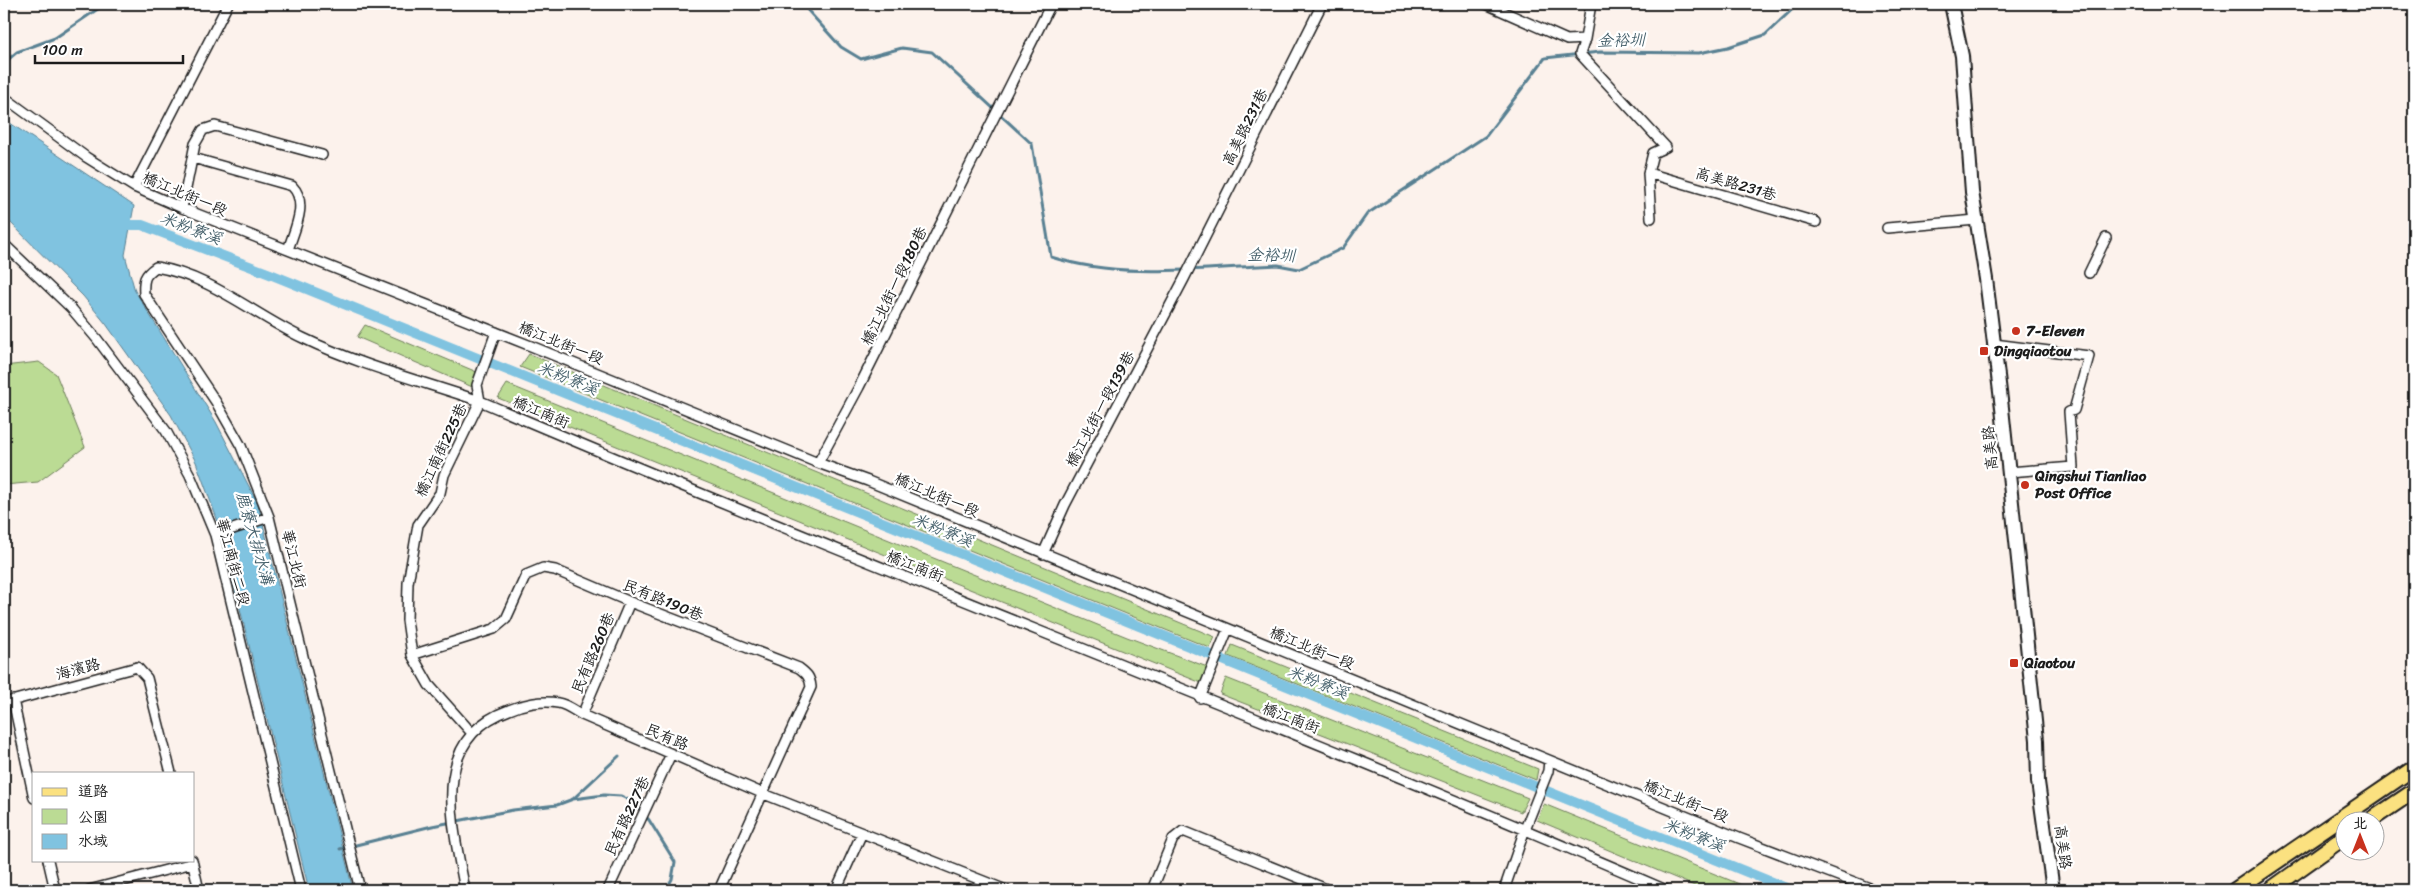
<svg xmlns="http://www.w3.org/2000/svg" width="2418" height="894" font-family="Sriracha,'LXGW WenKai TC',sans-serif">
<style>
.green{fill:#bbdb94;stroke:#6c7c58}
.water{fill:#80c3e0;stroke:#588092}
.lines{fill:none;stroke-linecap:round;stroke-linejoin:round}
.stream{stroke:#588092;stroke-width:3}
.canal{stroke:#80c3e0;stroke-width:10}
.street-casing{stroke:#1c1c1c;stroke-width:12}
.secondary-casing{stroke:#1c1c1c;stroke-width:16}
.primary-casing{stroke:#1c1c1c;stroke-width:18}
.street{stroke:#fff;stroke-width:9}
.secondary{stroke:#fff;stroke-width:12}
.primary{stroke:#fbe180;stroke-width:14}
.poi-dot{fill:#c8321e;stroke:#fff;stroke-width:2}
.labels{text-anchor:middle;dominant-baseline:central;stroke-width:4.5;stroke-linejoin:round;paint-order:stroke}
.street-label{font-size:15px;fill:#1c1c1c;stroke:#fff}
.poi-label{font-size:15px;font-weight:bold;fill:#1c1c1c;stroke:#fff;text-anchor:start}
.water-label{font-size:16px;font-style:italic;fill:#445f6a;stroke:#fff}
</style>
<rect width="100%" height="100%" fill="#fcf2ec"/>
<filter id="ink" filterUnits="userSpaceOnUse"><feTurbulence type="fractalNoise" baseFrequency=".02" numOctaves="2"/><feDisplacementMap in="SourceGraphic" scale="10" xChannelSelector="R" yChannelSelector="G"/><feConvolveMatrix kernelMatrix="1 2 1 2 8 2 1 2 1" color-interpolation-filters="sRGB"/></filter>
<g filter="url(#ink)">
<!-- green -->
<path class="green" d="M365,325L484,375L477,389L357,337Z
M529,354L1215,637L1210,648L520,367Z
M39,362L56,374L85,447L38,482L4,485V366Z
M507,384L1127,637L1210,668L1204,684L498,398Z
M1232,645L1538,769L1536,780L1228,656Z
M1226,678L1528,798L1521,812L1220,694Z
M1544,804L1754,890H1704L1537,820Z"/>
<!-- water -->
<path class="water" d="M4,119L134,206L125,255L135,291L216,422L258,504L353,890H309L220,527L196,462L171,415L106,324L83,296L4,216Z"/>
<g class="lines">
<!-- stream -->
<path class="stream" d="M802,4L841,47L861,59L902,48L932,52L1032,144L1051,257C1123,280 1202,268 1278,265L1299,269L1343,248L1367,214L1486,136L1545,58L1600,52L1699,53L1728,47L1765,35L1798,4
M4,63L17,52L55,38L105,4
M574,798L619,756
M340,849L432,826L513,810L557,805L573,799L604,795L621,796L633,802L649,820L675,862L672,879L666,890"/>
<!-- canal -->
<path class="canal" d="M119,225H142L270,274L1791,890"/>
<!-- street casing -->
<g class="street-casing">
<path id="street" d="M1486,4L1567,40L1585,39
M1591,4L1585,39L1580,54L1666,147L1653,153L1648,173L1651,218
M4,97L86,157L134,187L182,208L531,346L818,463L868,481L1739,838L1875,890
M193,158L292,186C309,203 294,230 288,250
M1648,173L1816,222
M134,187L228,4
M182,208L195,144L203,130L215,126L322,155
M1887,228L1976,220
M4,244L71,308L97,339L166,431L190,475L215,535L301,890
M2089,273L2106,238
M1994,344L2089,356L2074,410L2069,412L2073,467L2009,472
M818,463L859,387L1051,4
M215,535L269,517
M1043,554L1065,505L1184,279L1322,4
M412,655L494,629L506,619L526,575L543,568L555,570L630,602L799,668C807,674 810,677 811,687L719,890
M1200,698L1228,629
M13,700L34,798
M4,703L137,667L147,678L171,773
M582,715L630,602
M471,732L429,685L412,655L407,620L408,583L418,525L440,493L444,475L480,401L477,385L496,332
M48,860L55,890
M192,860L199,890
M89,890L193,863
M360,890L269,517L241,446L216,402L144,294C143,280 144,275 156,267C211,276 254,315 303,338C359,365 421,381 480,401C873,569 1274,720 1666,890
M465,890C453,825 428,739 509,710C523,704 542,700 558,703C566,704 575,711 582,715L764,794L1006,890
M608,890L671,754
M836,890L862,833
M1152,890L1173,839L1183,831L1329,890
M1504,890L1525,829L1548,771L1549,760"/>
</g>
<!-- secondary casing -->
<g class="secondary-casing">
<path id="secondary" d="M1951,4L1962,56L1972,192L1986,279L2002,408L2037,740L2038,782L2053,890"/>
</g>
<!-- primary casing -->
<g class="primary-casing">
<path id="primary" d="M2368,822L2414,791
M2235,890L2414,768
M2270,890L2346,836"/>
</g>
<!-- street -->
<use href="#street" class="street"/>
<!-- secondary -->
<use href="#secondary" class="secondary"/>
<!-- primary -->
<use href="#primary" class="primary"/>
</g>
</g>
<!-- markers -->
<g class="poi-dot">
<circle cx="2016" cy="331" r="5"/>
<rect x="1979" y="346" width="10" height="10" rx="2.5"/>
<circle cx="2025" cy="485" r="5"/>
<rect x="2009" y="658" width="10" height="10" rx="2.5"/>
</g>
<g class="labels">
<!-- street labels -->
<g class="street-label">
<text transform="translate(1245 127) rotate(-64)">高美路231巷</text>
<text transform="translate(1736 184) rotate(16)">高美路231巷</text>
<text transform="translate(185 194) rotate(23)">橋江北街一段</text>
<text transform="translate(894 286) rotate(-64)">橋江北街一段180巷</text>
<text transform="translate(561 343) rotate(22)">橋江北街一段</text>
<text transform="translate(1100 409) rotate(-62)">橋江北街一段139巷</text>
<text transform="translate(541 412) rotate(23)">橋江南街</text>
<text transform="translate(1990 448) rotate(-96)">高美路</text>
<text transform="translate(441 450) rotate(-65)">橋江南街225巷</text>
<text transform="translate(937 495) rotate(23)">橋江北街一段</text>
<text transform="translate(294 559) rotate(76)">華江北街</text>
<text transform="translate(233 562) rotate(75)">華江南街二段</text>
<text transform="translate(915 566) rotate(22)">橋江南街</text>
<text transform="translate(663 600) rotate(22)">民有路190巷</text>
<text transform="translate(1312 648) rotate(22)">橋江北街一段</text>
<text transform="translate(593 653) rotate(-67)">民有路260巷</text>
<text transform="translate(78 669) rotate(-15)">海濱路</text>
<text transform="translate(1291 718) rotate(21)">橋江南街</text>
<text transform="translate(667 737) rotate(23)">民有路</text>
<text transform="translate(1686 801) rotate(22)">橋江北街一段</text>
<text transform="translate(627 816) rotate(-65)">民有路227巷</text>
<text transform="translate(2063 847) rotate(82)">高美路</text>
</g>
<!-- poi labels -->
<g class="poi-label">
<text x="2026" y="331">7-Eleven</text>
<text x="1994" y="351">Dingqiaotou</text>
<text x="2035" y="476">Qingshui Tianliao<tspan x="2035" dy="17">Post Office</tspan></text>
<text x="2024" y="663">Qiaotou</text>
</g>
<!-- water labels -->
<g class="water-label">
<text transform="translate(1621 40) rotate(-1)">金裕圳</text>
<text transform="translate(191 228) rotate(21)">米粉寮溪</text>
<text transform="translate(1271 255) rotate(1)">金裕圳</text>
<text transform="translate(568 378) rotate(22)">米粉寮溪</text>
<text transform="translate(943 530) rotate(22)">米粉寮溪</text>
<text transform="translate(255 538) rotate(74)">鹿寮大排水溝</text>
<text transform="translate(1318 682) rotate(22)">米粉寮溪</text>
<text transform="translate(1694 835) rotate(22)">米粉寮溪</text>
</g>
</g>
<!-- margin -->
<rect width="2418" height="894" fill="none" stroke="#fff" stroke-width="20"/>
<rect x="10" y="10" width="2398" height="874" fill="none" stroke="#1c1c1c" stroke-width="2" filter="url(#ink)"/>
<!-- legend -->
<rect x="32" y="772" width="162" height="90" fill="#ffffff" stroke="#a4a4a4"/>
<rect x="42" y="788" width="25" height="8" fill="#fbe180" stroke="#a4a4a4"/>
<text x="78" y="796" font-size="15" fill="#1c1c1c">道路</text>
<rect x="42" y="809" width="25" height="15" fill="#bbdb94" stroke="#a4a4a4"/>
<text x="78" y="822" font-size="15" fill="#1c1c1c">公園</text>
<rect x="42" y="834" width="25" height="15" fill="#80c3e0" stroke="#a4a4a4"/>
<text x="78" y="846" font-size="15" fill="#1c1c1c">水域</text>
<!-- north arrow -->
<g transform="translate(2360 836)"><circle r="24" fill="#ffffff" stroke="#a4a4a4"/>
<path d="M0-4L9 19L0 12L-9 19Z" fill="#c8321e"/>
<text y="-8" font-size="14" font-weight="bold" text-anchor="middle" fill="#1c1c1c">北</text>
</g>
<!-- scale -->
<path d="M35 55v8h148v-8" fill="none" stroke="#1c1c1c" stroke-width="2.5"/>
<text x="42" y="55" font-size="15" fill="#1c1c1c" stroke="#ffffff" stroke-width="4" paint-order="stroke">100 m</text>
</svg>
